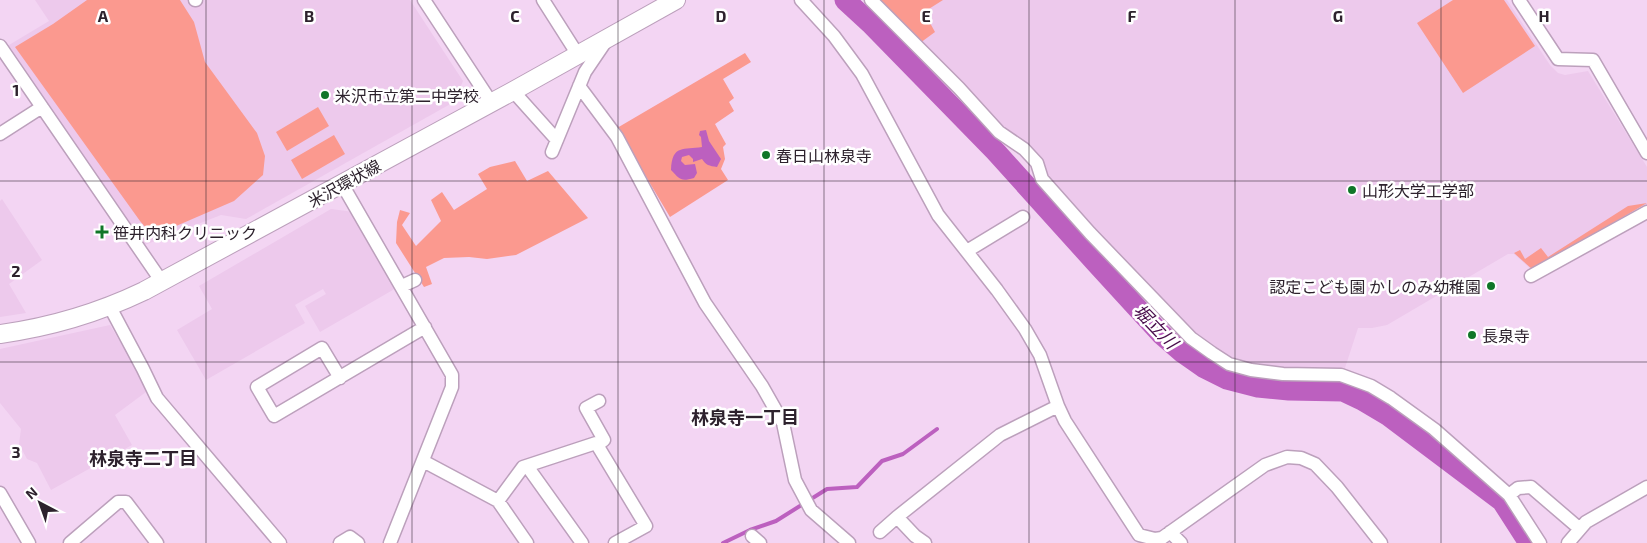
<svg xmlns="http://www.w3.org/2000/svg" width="1647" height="543" font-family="'Exo 2','Noto Sans JP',sans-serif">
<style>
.built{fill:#edc9ec}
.green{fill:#fb998f}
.water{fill:#bc60bf}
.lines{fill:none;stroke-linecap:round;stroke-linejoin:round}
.stream{stroke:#bc60bf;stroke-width:4}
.river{stroke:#bc60bf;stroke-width:21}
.street-casing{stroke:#bca0bc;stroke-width:15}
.secondary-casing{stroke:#bca0bc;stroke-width:20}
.street{stroke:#fff;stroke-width:12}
.secondary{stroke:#fff;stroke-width:18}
.grid{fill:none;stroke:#2d222d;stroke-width:1;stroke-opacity:0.55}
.poi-dot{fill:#107628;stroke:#fff;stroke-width:2}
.labels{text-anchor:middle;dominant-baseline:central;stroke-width:5;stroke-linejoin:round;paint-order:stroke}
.poi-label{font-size:16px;fill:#2d222d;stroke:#fff;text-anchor:start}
.street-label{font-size:16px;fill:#2d222d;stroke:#fff}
.water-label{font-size:18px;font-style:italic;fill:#470b4a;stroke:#fff}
.neighbourhood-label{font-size:18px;font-weight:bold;fill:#2d222d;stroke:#fff}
.grid-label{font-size:16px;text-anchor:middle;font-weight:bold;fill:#2d222d;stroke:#fff;stroke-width:5;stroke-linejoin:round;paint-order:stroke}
</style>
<rect width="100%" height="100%" fill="#f3d5f3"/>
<!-- built -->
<path class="built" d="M35,0H190L194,6L205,0H410L463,81L454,102L246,219L221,215L142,246L4,48L49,21Z
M875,0H1507L1550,65L1558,73L1565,75L1588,71L1647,167V205L1533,271L1514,254H1508L1387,325L1372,328H1358L1344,371L1266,369L1236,362L1203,342Z
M2,199L42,260L9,284L26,313L0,317V201Z
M331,209L354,212L398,287L320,332L305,306L326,294L323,289L295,305L305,323L206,380L177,330L212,309L199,286Z
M110,325L137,370L146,392L115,415L132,445L51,490L37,463L27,459L19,444L21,429L0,403V349Z"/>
<!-- green -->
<path class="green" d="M87,0H180L194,22L205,62L257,133L265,156L263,175L234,201L153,236L140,221L15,47L53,24Z
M879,0H943L924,12L935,32L920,43Z
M1453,0H1504L1535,46L1463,93L1417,23Z
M745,53L751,62L723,79L734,98L729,102L734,111L715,124L726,144L723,147L725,159L721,169L728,180L670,217L617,128Z
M318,107L329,126L287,151L276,132Z
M334,135L345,154L302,179L291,160Z
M515,161L527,181L548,171L588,218L516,255L487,259L469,257L444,258L426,267L432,284L424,287L396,243L397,222L400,210L410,213L402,225L416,246L441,221L431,200L442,192L454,210L487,189L478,174L490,167Z
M1647,203L1533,270L1514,253L1520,250L1525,259L1541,248L1548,257L1628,206Z"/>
<!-- water -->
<path class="water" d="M706,130L709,141L721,159L717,167C709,166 706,165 702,159L693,162V159L689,155L682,157L681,161L685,165L695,164L697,173L694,178C680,182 680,179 671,170C672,144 684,150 702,147L701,137L699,135L700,131Z"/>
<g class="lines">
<!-- stream -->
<path class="stream" d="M723,543L750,530L776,521L827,489L857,487L882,461L903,454L937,429"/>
<!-- river -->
<path class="river" d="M845,0L870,23L996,152L1096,263L1161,334L1183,353L1203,367L1227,379L1258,387L1289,390L1343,391L1362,400L1389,416L1502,501L1529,543"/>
<!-- street casing -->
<g class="street-casing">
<path id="street" d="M195,0H196
M424,0L491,102
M543,0L578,55
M801,0L834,36L862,74L938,215L997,290L1025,329L1040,355L1058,406L1065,421L1139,535L1155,539L1162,538L1265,465L1287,457L1301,458L1315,464L1337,487L1381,543
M871,0L959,88L999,132L1024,149L1037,163L1042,179L1090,233L1191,338L1212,353L1229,364L1251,370L1283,374L1341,375L1371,386L1391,398L1434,429L1509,495L1540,543
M1519,0L1558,59L1593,60L1647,153
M0,46L162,282
M579,86L617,137L705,303L762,386L783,423L795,480L811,510L849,543
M513,91L556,139
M0,134L42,107
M552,152L585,72L606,41
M342,184L452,375V387L390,543
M967,251L1023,217
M1531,276L1647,212
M402,286L415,280
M110,307L143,369L157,398L280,543
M340,378L322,348L257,387L274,416L425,327
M597,445L604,440L586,408L599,401
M423,461L498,501L523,467L596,443L646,526L615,543
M527,466L582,543
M0,493L29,543
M1509,495L1518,488L1531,487L1580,529
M498,501L527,543
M897,517L915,536L925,543
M880,532L897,517L1000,435L1058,406
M1170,532L1181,543
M752,536L760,543
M70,543L118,502H126L157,543
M340,543L350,537L358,543
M1568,543L1586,522L1647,487"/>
</g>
<!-- secondary casing -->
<g class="secondary-casing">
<path id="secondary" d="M0,334C51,327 98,313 144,291L513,91L676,0"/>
</g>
<!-- street -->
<use href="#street" class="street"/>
<!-- secondary -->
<use href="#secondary" class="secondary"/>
</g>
<!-- grid -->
<path class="grid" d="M206,0V543M412,0V543M618,0V543M824,0V543M1029,0V543M1235,0V543M1441,0V543M0,181H1647M0,362H1647"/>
<!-- markers -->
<g class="poi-dot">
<circle cx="325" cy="95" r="5"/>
<circle cx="766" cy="155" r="5"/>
<circle cx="1352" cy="190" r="5"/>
<path d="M99.5 224.5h5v5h5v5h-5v5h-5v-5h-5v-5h5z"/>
<circle cx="1491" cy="286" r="5"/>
<circle cx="1472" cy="335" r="5"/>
</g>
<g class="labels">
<!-- poi labels -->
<g class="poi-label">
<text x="335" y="95">米沢市立第二中学校</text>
<text x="776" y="155">春日山林泉寺</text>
<text x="1362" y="190">山形大学工学部</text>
<text x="113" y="232">笹井内科クリニック</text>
<text x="1481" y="286" text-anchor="end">認定こども園 かしのみ幼稚園</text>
<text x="1482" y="335">長泉寺</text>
</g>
<!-- street labels -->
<g class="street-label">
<text transform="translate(344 183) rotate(-29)">米沢環状線</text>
</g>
<!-- water labels -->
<g class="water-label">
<text transform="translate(1156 326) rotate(46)">堀立川</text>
</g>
<!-- neighbourhood labels -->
<g class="neighbourhood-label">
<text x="745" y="417">林泉寺一丁目</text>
<text x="143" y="458">林泉寺二丁目</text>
</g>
</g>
<g class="grid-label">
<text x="103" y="22">A</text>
<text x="309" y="22">B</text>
<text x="515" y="22">C</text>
<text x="721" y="22">D</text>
<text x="926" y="22">E</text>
<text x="1132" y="22">F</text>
<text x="1338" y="22">G</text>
<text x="1544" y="22">H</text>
<text x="16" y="96">1</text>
<text x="16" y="277">2</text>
<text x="16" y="458">3</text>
</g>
<!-- north arrow -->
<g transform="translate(40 503) rotate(319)" stroke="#ffffff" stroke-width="4" paint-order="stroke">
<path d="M0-4L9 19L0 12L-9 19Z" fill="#2d222d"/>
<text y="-8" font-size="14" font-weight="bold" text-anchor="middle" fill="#2d222d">N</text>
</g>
</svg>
